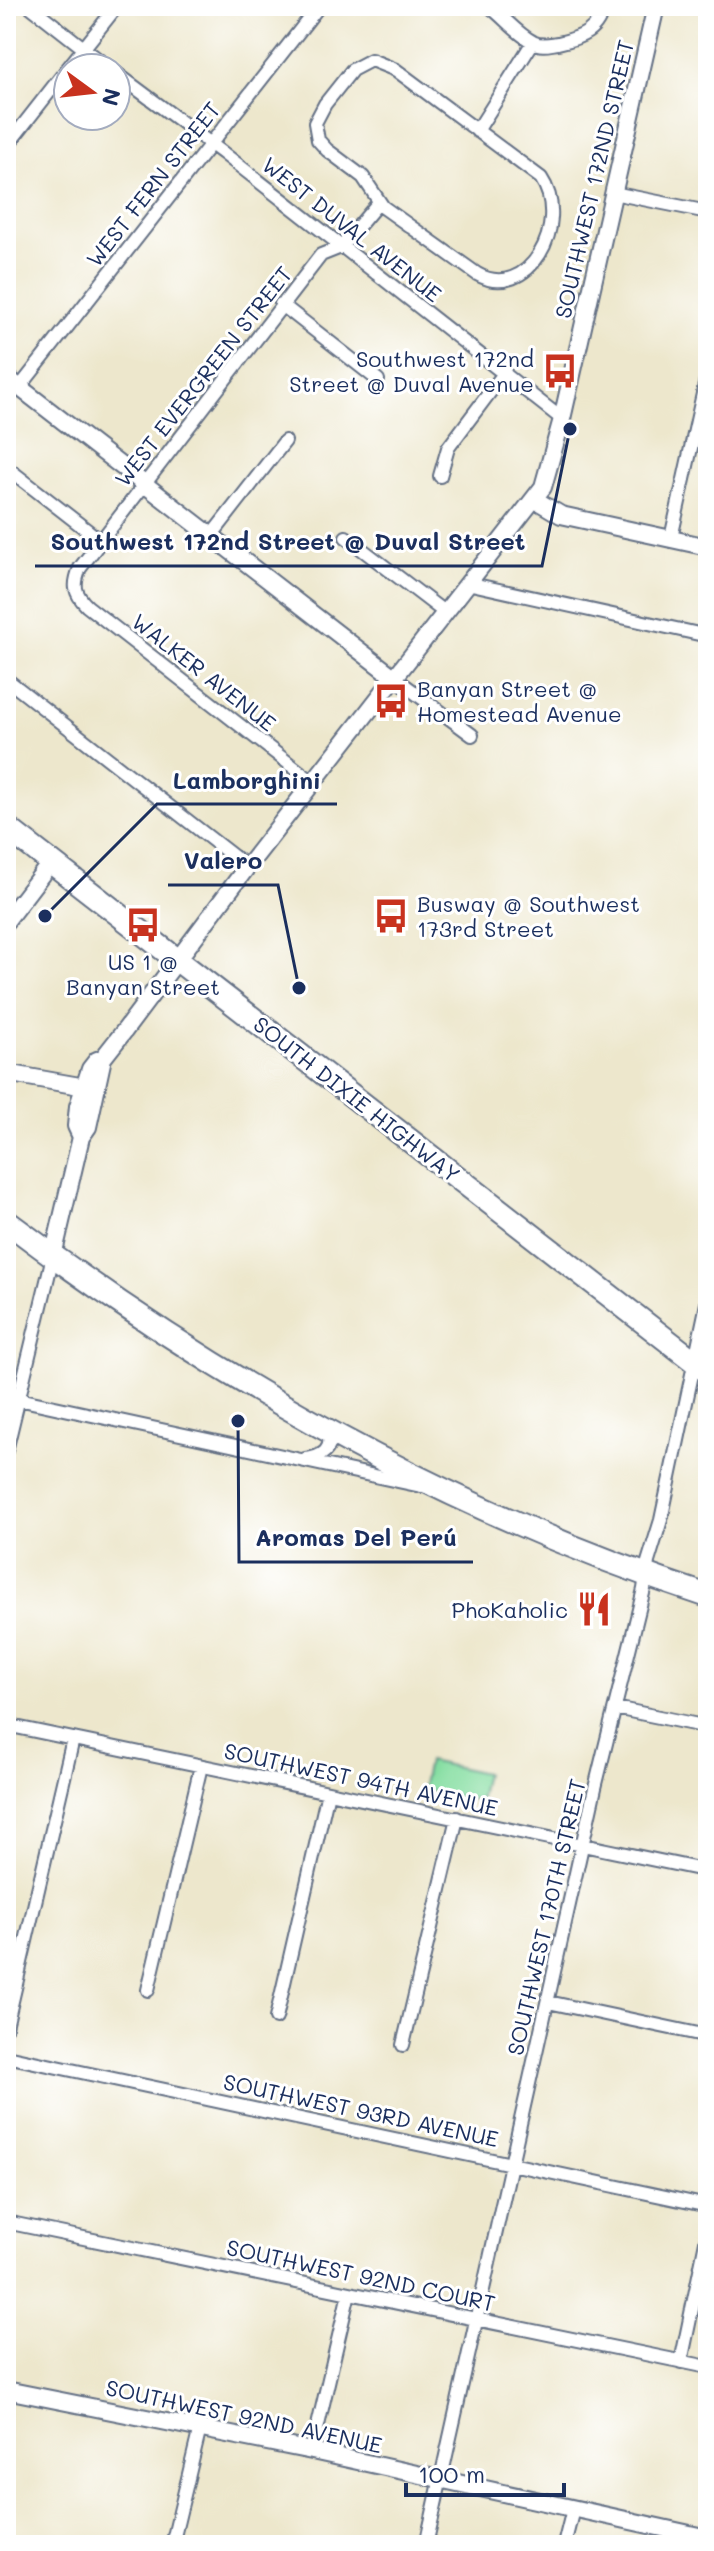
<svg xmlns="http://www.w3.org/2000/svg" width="714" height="2551" font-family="Mali,sans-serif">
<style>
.green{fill:#86dea2;stroke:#508680;stroke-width:2}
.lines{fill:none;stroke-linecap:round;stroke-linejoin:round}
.street-casing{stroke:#646f84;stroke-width:16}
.secondary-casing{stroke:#646f84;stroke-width:20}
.highway-casing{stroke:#646f84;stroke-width:26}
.street{stroke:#fff;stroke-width:12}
.secondary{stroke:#fff;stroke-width:16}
.highway{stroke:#fff;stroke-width:22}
.labels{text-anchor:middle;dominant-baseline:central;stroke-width:6;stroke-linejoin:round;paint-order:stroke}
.street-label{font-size:22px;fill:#1b2f5e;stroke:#fff}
.poi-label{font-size:22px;fill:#1b2f5e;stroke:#fff;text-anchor:end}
.leader{fill:none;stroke:#1b2f5e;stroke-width:3}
.callout-dot{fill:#1b2f5e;stroke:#fff;stroke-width:3}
.callout-label{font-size:24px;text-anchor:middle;font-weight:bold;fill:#1b2f5e;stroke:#fff;stroke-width:6;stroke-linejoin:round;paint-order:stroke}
</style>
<rect width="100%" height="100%" fill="#fff"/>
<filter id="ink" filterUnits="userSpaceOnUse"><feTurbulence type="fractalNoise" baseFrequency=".0125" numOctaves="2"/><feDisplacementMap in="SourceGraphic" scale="16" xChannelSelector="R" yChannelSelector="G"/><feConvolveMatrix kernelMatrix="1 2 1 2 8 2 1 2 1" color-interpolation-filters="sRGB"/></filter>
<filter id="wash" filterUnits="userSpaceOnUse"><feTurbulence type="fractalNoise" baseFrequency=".006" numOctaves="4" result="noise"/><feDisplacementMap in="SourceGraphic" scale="32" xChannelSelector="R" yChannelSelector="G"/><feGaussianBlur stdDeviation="1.8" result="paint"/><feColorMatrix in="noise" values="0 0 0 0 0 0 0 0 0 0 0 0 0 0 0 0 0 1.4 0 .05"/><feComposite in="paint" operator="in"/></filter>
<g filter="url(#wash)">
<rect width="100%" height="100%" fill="#ede7cc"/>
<!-- green -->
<path class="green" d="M428,1761L485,1773L479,1801L422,1789Z"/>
</g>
<g filter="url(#ink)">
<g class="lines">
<!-- street casing -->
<g class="street-casing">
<path id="street" d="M30,6L109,68
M489,6C504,17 517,34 533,42C541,47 550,44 558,43C581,38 599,31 603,6
M371,60L396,70L541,178C572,224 527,303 477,274L383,207L363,177L327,150L318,140L315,123L325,104L352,70Z
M68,68L117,6
M116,73L223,153L562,419
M477,131L533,42
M6,147L68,68
M613,193L708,212
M281,304L378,380
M20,387L319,6
M6,467L101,541
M440,476L448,448L505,372
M211,536L285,441
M346,537L444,612
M671,538L708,371
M467,583L708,636
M395,678L472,735
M6,679L247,867
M314,783L87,606C74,593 73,585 80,568L321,255L341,247L379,202
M18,1399L421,1486
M6,1451L53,1256
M305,1459C322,1457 334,1450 328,1431
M615,1708L708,1727
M6,1725L708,1871
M148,1990L201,1766
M548,2002L708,2036
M276,2018L328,1792
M6,2027L73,1739
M403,2045L457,1818
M6,2056L708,2206
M6,2222L708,2367
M681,2362L708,2232
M312,2451L349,2293
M172,2545L200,2428
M426,2545L595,1788L644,1589L648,1562L661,1520L708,1299
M564,2545L573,2509"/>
</g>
<!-- secondary casing -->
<g class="secondary-casing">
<path id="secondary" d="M6,377L395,678
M534,499L561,515L708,547
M6,921L51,862
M103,1058L88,1127L81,1137L76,1126L78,1106L90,1069L97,1060L103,1058L125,1030L247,867L543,487L562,419L656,6
M6,1073L91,1088
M53,1256L81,1137
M6,2390L312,2451L708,2538"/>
</g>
<!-- highway casing -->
<g class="highway-casing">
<path id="highway" d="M6,827L708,1372
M6,1221C219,1382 454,1513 708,1596"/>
</g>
<!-- street -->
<use href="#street" class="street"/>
<!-- secondary -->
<use href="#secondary" class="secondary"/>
<!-- highway -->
<use href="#highway" class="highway"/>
</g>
</g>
<!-- icons -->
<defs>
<g id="bus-bare" transform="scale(2.76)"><path d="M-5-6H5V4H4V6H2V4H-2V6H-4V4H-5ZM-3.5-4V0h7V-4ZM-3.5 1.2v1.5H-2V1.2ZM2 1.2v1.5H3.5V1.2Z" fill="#c8321e" stroke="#fff" stroke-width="2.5" paint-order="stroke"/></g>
<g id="restaurant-bare" transform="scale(2.76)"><path d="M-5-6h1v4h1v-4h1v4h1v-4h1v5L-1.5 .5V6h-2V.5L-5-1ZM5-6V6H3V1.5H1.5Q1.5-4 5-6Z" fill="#c8321e" stroke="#fff" stroke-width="2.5" paint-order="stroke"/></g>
</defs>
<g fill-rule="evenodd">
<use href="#bus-bare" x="560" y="371"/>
<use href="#bus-bare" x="391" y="701"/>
<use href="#bus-bare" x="391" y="916"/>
<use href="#bus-bare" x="143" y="925"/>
<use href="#restaurant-bare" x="594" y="1609"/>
</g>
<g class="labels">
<!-- street labels -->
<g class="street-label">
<text transform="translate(594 179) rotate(-77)">SOUTHWEST 172ND STREET</text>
<text transform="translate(153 184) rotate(-52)">WEST FERN STREET</text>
<text transform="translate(352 229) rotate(38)">WEST DUVAL AVENUE</text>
<text transform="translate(203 376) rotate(-52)">WEST EVERGREEN STREET</text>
<text transform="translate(204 672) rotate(38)">WALKER AVENUE</text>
<text transform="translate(357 1099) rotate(38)">SOUTH DIXIE HIGHWAY</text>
<text transform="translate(361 1779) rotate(12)">SOUTHWEST 94TH AVENUE</text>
<text transform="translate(546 1917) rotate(-77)">SOUTHWEST 170TH STREET</text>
<text transform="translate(361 2110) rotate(12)">SOUTHWEST 93RD AVENUE</text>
<text transform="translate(361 2275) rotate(12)">SOUTHWEST 92ND COURT</text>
<text transform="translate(244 2416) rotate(12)">SOUTHWEST 92ND AVENUE</text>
</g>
<!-- poi labels -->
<g class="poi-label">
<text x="534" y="358">Southwest 172nd<tspan x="534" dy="25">Street @ Duval Avenue</tspan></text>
<text x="417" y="688" text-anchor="start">Banyan Street @<tspan x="417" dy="25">Homestead Avenue</tspan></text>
<text x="417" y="903" text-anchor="start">Busway @ Southwest<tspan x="417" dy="25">173rd Street</tspan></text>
<text x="143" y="961" text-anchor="middle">US 1 @<tspan x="143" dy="25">Banyan Street</tspan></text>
<text x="568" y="1609">PhoKaholic</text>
</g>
</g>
<!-- callouts -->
<path class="leader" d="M570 429L542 566H35M45 916L157 804H337M299 988L278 885H168M238 1421L239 1562H473"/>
<g class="callout-dot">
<circle cx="570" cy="429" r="8"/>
<circle cx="45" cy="916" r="8"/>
<circle cx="299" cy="988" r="8"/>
<circle cx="238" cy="1421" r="8"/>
</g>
<g class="callout-label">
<text x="288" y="550">Southwest 172nd Street @ Duval Street</text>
<text x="247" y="789">Lamborghini</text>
<text x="223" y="869">Valero</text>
<text x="356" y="1546">Aromas Del Perú</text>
</g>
<!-- margin -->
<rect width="714" height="2551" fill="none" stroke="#fff" stroke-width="32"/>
<!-- north arrow -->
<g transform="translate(92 92) rotate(105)"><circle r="38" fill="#ffffff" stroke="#a4acbf" stroke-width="2"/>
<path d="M0-6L14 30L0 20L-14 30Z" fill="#c8321e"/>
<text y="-12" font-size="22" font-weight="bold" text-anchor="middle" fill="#1b2f5e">N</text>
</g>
<!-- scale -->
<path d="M406 2483v12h158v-12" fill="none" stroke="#1b2f5e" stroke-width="4"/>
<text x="418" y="2483" font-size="24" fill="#1b2f5e" stroke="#ffffff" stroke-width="6" paint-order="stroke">100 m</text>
</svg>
